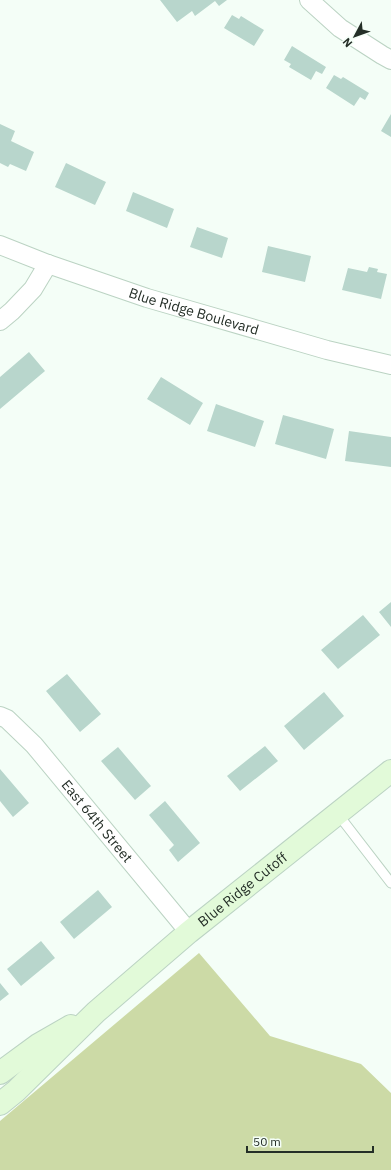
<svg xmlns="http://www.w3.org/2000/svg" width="391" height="1170" font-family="'IBM Plex Sans',sans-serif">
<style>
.green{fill:#ccdaa6}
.building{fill:#b8d6cc}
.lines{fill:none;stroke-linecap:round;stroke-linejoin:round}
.service-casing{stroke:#bbd3c3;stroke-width:11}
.minor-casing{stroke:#bbd3c3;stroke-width:20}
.secondary-casing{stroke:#bbd3c3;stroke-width:24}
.service{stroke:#fff;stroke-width:9}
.minor{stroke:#fff;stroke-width:18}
.secondary{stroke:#e2fad9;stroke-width:22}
.labels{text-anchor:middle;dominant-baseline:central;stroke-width:3;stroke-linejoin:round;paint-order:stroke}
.street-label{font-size:14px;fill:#242e27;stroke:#f4fef7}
</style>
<rect width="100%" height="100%" fill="#f4fef7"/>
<!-- green -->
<path class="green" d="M199,953L270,1036L361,1064L391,1093V1170H0V1121Z"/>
<!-- building -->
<path class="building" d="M160,0H227L219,6L215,1L195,16L192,11L177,22Z
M232,15L239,19L241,16L264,30L254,46L224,28Z
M292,46L326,67L322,74L316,71L311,80L289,67L291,64L284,60Z
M334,75L341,79L343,77L369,93L365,100L360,97L354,106L326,88Z
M391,114V137L381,131Z
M0,124L15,131L11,141L34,152L26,171L10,164L8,167L0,163Z
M66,163L106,182L95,205L55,187Z
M133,192L174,209L167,228L126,211Z
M197,227L228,238L222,258L190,247Z
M268,246L311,256L305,282L262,272Z
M369,267L378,269L377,272L387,274L381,299L342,290L348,268L367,272Z
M29,352L45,371L0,409V377Z
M161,377L203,403L190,425L147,399Z
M216,404L264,421L255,447L207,431Z
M283,415L334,429L326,459L275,444Z
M349,431L391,437V467L345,461Z
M391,602V627L379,612Z
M363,615L380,635L338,669L321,650Z
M67,674L101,714L80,732L46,691Z
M324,692L344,716L304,750L284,726Z
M265,746L278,761L240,791L227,776Z
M118,747L151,786L135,800L101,761Z
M0,769L29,803L13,817L0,801Z
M165,801L200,843L178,862L169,850L174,845L149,815Z
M98,890L112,907L74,939L60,922Z
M41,941L55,958L21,986L7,969Z
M0,983L9,994L0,1001Z"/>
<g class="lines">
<!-- service casing -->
<g class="service-casing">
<path id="service" d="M337,813L391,883"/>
</g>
<!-- minor casing -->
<g class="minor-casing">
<g id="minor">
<path d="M309,0L340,28L382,55L391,60"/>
<path id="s1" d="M0,245L48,264L147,298L327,350L391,365"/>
<path d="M0,321L12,311L33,289L48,264"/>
<path id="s2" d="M0,716L7,719L34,745L189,932"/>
</g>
</g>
<!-- secondary casing -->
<g class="secondary-casing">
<g id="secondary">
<path d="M0,1073L38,1045L71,1026"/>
<path id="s3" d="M0,1104L16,1091L96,1012L189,932L391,771"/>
</g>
</g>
<!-- service -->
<use href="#service" class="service"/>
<!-- minor -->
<use href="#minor" class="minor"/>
<!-- secondary -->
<use href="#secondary" class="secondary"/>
</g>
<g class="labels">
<!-- street labels -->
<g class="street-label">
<text stroke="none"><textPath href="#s1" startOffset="205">Blue Ridge Boulevard</textPath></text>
<text stroke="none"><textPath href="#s2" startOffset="144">East 64th Street</textPath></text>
<text stroke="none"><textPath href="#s3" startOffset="324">Blue Ridge Cutoff</textPath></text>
</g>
</g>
<!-- north arrow -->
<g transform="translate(355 36) rotate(229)" stroke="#f4fef7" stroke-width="3" paint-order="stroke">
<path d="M0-3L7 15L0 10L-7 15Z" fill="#242e27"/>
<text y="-6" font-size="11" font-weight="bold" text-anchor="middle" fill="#242e27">N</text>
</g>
<!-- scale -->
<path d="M247 1146v6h126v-6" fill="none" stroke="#242e27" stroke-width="2"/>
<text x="253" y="1146" font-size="12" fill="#242e27" stroke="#f4fef7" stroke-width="3" paint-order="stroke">50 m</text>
</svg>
